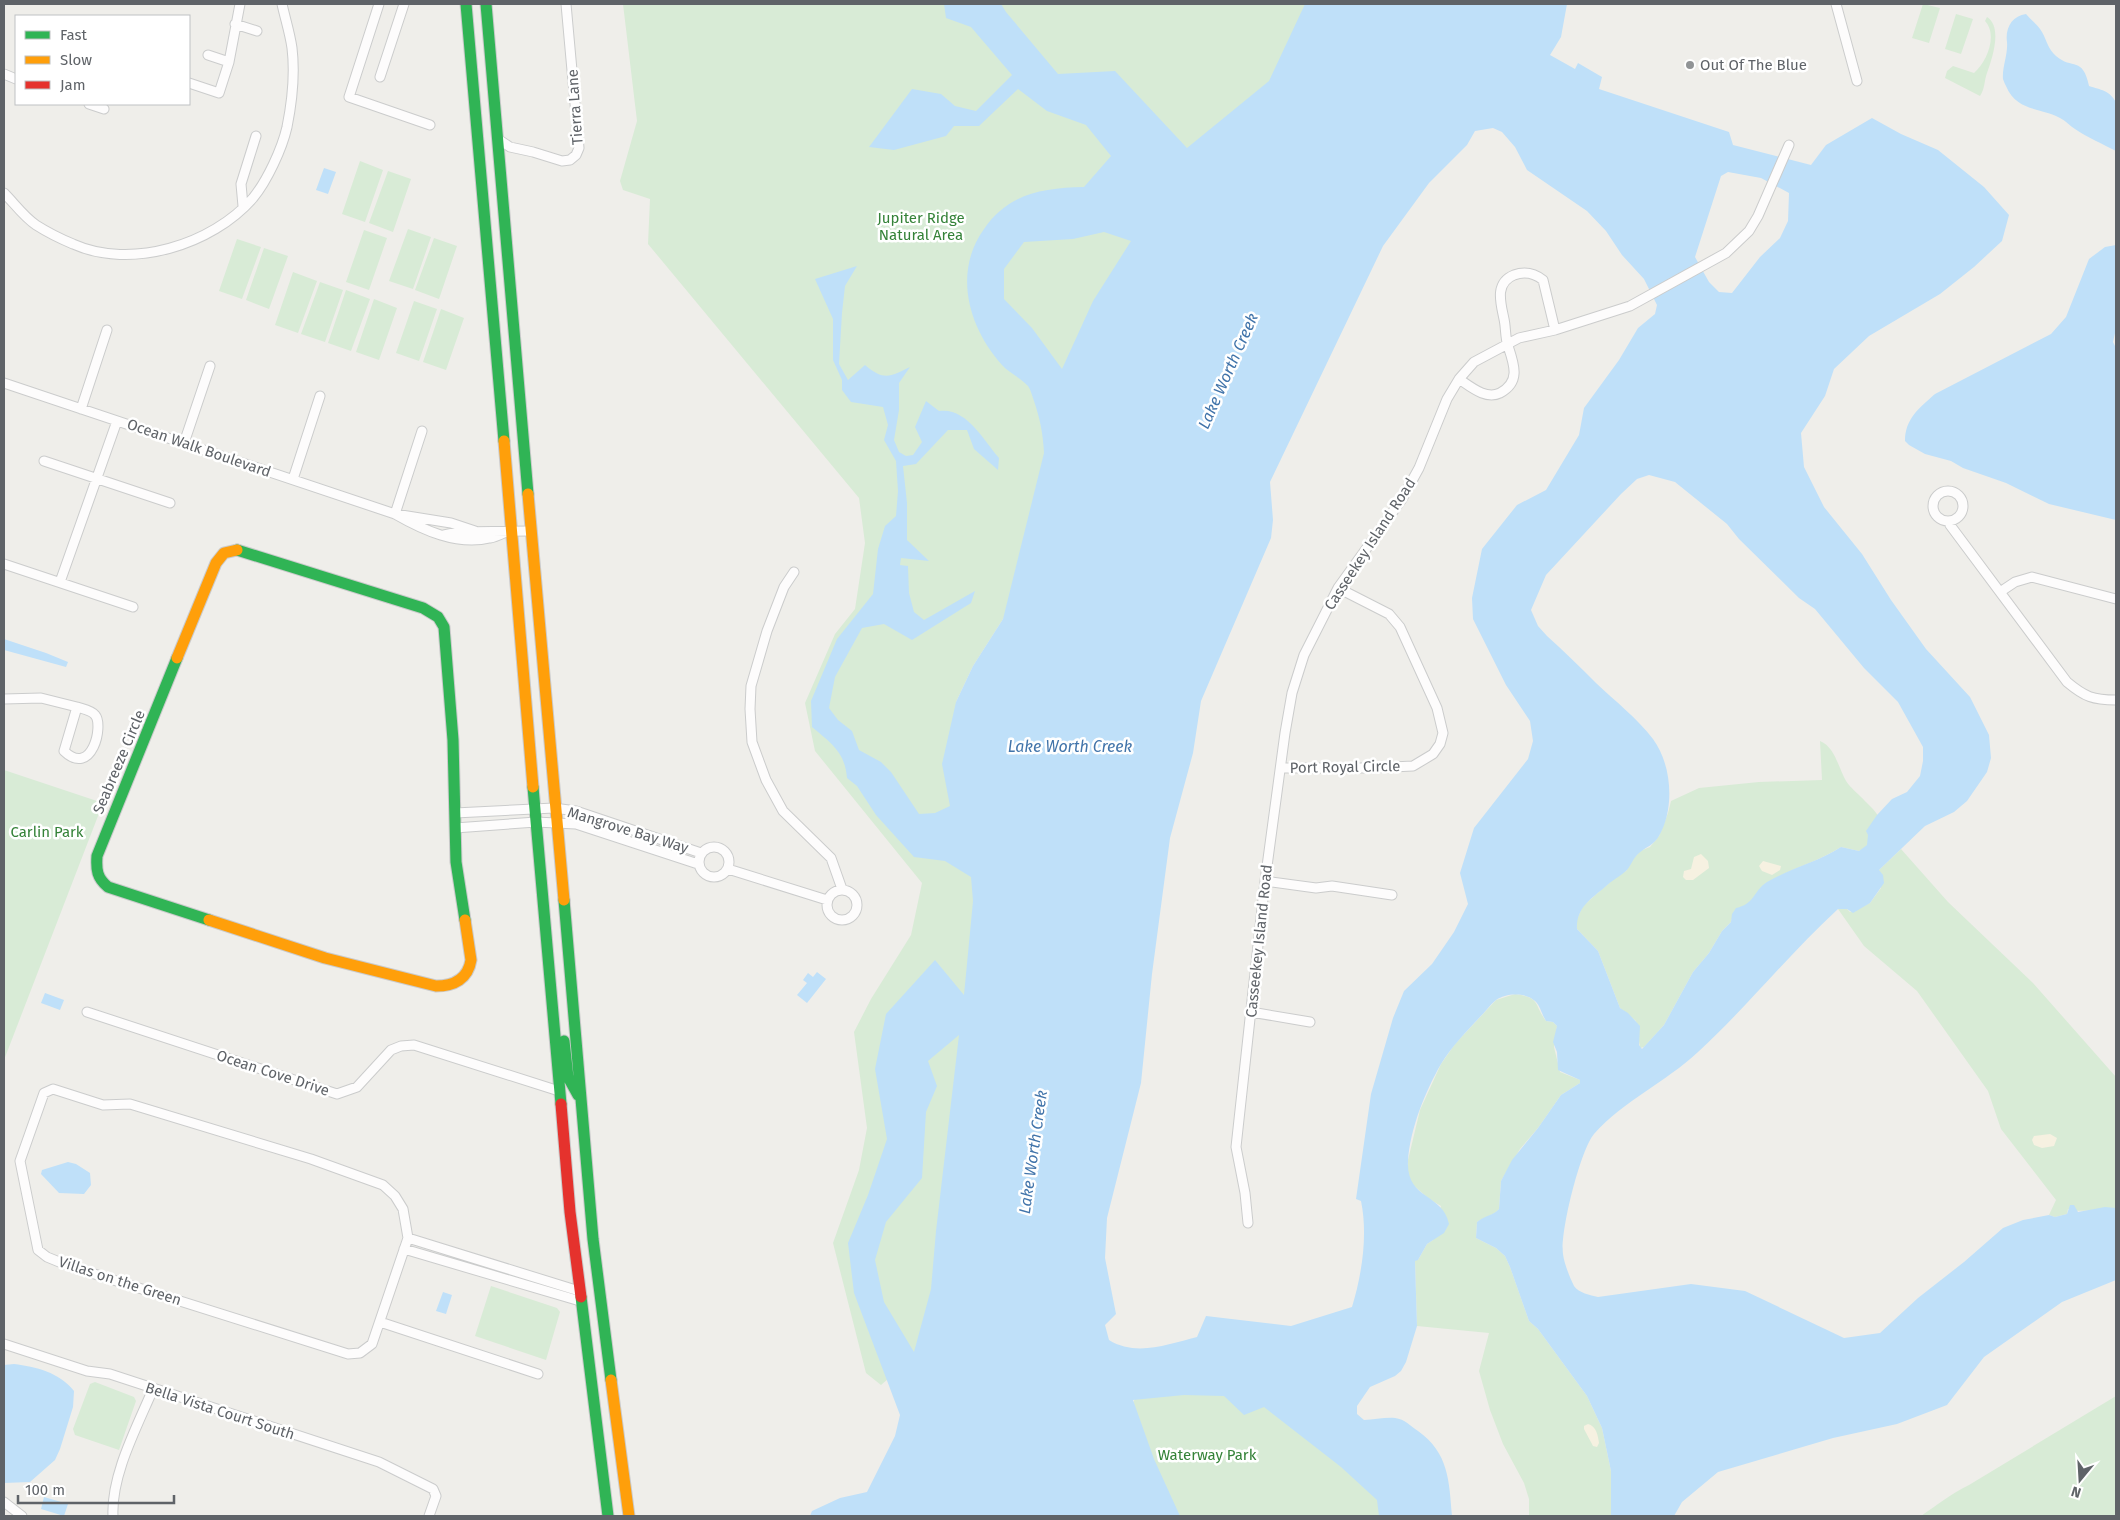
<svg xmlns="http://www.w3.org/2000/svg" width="2120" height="1520" font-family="'Fira Sans',sans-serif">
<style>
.green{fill:#d8ebd6}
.sand{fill:#f6f1e1}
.water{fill:#bfe0f9;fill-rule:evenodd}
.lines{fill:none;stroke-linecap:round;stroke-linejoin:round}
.street-casing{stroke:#cbcccc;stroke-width:11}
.fast-casing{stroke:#cacacb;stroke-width:13}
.slow-casing{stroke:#cacacb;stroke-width:13}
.jam-casing{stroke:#cacacb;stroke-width:13}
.street{stroke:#fdfcfc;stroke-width:9}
.fast{stroke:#30b455;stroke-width:11}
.slow{stroke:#ff9f0a;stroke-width:11}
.jam{stroke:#e5322d;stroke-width:11}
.poi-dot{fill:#919496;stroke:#fff;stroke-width:2}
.labels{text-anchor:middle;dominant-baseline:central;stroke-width:5;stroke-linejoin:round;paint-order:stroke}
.poi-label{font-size:15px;fill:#5f6368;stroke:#fff;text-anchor:start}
.street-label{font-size:15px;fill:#5f6368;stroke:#fff}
.park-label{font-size:15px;fill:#348238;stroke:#fff}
.water-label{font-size:16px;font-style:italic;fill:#4174aa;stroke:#fff}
</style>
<rect width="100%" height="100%" fill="#efeeea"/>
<!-- green -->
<path class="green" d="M623,4H1327L1003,619L973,666L956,702L981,896L951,1214L919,1352L881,1385L866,1373L833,1243L859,1170L867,1128L854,1032L871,999L911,935L922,883L815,751L805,703L835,634L855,609L865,543L859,498L648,244L650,199L623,190L620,181L637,121Z
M1923,4L1940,8L1929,43L1912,38Z
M1956,14L1973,19L1961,54L1945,49Z
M1987,17C2003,27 1992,59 1987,73C1984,81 1985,89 1980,96L1945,78L1947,71L1953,66L1974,73C1987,62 1998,35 1985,21Z
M360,161L383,170L365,222L342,214Z
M388,171L411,179L393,232L369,223Z
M408,229L431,237L413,289L389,281Z
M364,230L387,238L369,290L346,282Z
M434,238L457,246L439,299L415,290Z
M237,239L261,247L242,299L219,291Z
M264,248L288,256L269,309L246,300Z
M293,272L317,281L298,333L275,325Z
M320,282L343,290L325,342L301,334Z
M346,290L370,299L351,351L328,343Z
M374,299L397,308L379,360L356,352Z
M414,301L437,309L419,361L396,353Z
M441,309L464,318L446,370L423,362Z
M1820,741C1837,748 1839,773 1849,785C1855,792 1876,810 1878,816C1880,824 1874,837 1872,846L1859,851L1841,847C1818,862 1792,868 1768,882C1760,886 1759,893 1753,899C1747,906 1741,907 1734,911L1731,922L1722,931L1709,953L1693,972L1664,1025L1644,1047L1640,1048L1636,1021L1620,1008L1598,951L1577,929V919L1583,906L1618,875L1626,871L1633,859L1640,851L1650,847L1659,836L1668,813L1671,801L1699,788L1759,782L1822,780Z
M4,770L103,803L4,1060Z
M1901,849L1948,902L2033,983L2116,1077V1208C2100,1207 2083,1214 2068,1209L2067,1214L2055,1217L2049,1215L2056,1200L2001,1129L1988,1091L1917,991L1864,946L1838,909H1847L1850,912L1870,903L1881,888L1879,870Z
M1515,994C1541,998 1533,1003 1546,1021L1553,1022L1557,1026L1554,1047L1560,1072L1580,1080V1083L1561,1095L1538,1128L1520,1149L1501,1181L1499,1209C1495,1215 1484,1217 1477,1222L1476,1238L1496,1248L1505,1256L1510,1267L1529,1321L1538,1329L1587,1396L1602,1428L1611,1471V1516H1529V1499L1524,1483L1503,1444L1490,1410L1479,1371L1489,1333L1417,1326L1415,1260H1418L1427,1244L1433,1240L1441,1206L1429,1199L1412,1184L1408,1174V1160L1420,1110L1441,1064L1455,1044L1496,1000Z
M491,1286L557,1308L560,1312L546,1360L475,1336Z
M95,1382L134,1397L136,1401L119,1450L75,1435L73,1429L90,1384Z
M1139,1388H1189L1285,1409L1390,1507V1516H1167L1125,1424Z
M2116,1396V1516H1921C1937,1505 1952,1493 1969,1485Z"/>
<!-- sand -->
<path class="sand" d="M1701,854L1708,861L1709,868L1693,880H1686L1683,877L1684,871L1691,869L1694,857Z
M1763,861L1781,866L1780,870L1772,875L1762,871L1759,866Z
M2050,1134L2057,1138L2054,1146L2042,1148L2034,1145L2032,1140L2034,1136Z
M1588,1424C1596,1426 1598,1435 1599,1443L1597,1447L1593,1446L1584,1429V1426Z"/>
<!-- water -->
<path class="water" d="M944,4H1001L1006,12L1058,74L1115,71L1187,148L1269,81L1305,4H1567L1561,37L1550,55L1575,69L1578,63L1602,77L1599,89L1729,132L1733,145L1811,165L1826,145L1872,118L1901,134L1938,150L1984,187L2009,215L2002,241L1974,267L1940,294L1869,336L1834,369L1825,396L1801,433L1804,467L1824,507L1862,554L1891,600L1926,649L1970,697L1989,735L1991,758L1987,772L1967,801L1954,812L1925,826L1879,870L1883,875L1884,883L1870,903L1853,913L1847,909H1838C1789,954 1747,1007 1698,1052C1666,1082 1623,1101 1594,1134C1580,1151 1560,1232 1563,1254C1564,1263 1570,1278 1574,1286C1579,1293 1590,1295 1598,1297L1691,1284L1745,1291L1844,1338L1880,1333L1918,1298L1964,1262L2003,1228L2023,1220L2049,1215L2055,1217L2067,1214L2070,1205H2074L2078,1212L2105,1207L2116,1208V1280L2062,1302L1984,1357L1947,1405L1897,1424L1833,1438L1718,1472L1682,1502L1674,1516H1611V1471L1602,1428L1587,1396L1538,1329L1529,1321L1510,1267L1505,1256L1496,1248L1476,1238L1477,1222C1484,1216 1494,1215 1499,1209L1501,1181L1512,1160L1538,1128L1561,1095L1580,1083V1080L1558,1070L1557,1052L1553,1042L1557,1026L1553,1022L1546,1021C1542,1015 1540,1005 1535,1001C1525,992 1506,993 1496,1000C1490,1005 1485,1012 1480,1017C1466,1032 1452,1046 1441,1064C1425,1092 1410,1129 1408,1161C1406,1200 1443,1193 1449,1224L1444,1233L1427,1244L1418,1260L1415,1261L1417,1326L1406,1362L1401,1371L1395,1376L1370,1387L1357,1406V1414L1364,1420C1374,1420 1385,1417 1395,1418C1405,1419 1410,1426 1418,1431C1449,1453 1449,1481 1452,1516H1379L1377,1500L1341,1467L1264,1407L1244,1415L1224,1396L1184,1395L1133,1400L1154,1459L1180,1516H810L812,1511L840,1498L867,1492L895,1436L900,1415L854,1293L848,1243L868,1195L887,1139L875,1069L886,1014L935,960L964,995L973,901L971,877L945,861L914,857L876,815L857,786L847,778C845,752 831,743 812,727L811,701L837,639L873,594L878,549L885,526L896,516L898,491L896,461L884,440L888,425L883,407L851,402L842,390V380L833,360V319L815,279L857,266L845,286L842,313L839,364L848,380L865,365C884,381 890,377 910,367L899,383V410L894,440L899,452L906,456L913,455L922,442L915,427L926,401L939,411C966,407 983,439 999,458L998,470L974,449L967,430H948L916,464L903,466L907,503V540L929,561L901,558L900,565L908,566L909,593L914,612L924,620L975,591L971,603L912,640L884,624L862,628L835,677L829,708L838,720L852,731L859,750L881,762L891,772L919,814L935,813L950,806L942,764L956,702L973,666L1003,619L1044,453C1043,433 1040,419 1034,401C1032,396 1031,390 1028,386C1021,378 1009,373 1002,365C968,327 953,272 984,229C1009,193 1043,188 1084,187L1111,156L1086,125L1047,111L1018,89L979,126H954L946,136L894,150L869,147L912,89L941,94L955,106L976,111L1012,75L971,27L946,18ZM1493,128L1502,132L1515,147L1527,170L1587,211L1606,231L1622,255L1644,279L1657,305L1655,314L1638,328L1619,360L1584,408L1579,435L1546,490L1517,505L1482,549L1472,598L1473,619L1506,685L1530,721L1533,741L1528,759L1474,828L1460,873L1468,904L1454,932L1432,964L1404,991L1393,1018L1371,1094L1356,1199L1361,1201C1368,1235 1362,1274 1352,1307L1291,1326L1206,1316L1197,1337C1169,1344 1136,1357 1109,1340L1105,1325L1116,1314L1105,1258L1107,1218L1141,1083L1152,974L1170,838L1193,753L1201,701L1271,538L1273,520L1270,482L1383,246L1429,183L1467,145L1475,131ZM1728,172L1761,178L1789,193L1788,221L1780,238L1760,257L1732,293L1719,292L1709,282L1695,257L1721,176ZM1104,232L1131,241L1093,301L1062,369L1032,328L1004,299V269L1024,242L1073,239ZM1649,475L1675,482L1727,524L1739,539L1799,598L1815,609L1864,668L1898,702L1923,747V761L1920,776L1907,792L1892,799L1877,815L1866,831L1868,835L1867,845L1859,851L1841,847C1818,862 1791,868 1767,882C1753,891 1755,904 1736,908L1732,914L1731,922L1722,931L1709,953L1693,972L1664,1025L1642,1049L1639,1045L1640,1026L1628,1013L1620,1008L1598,951L1577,929C1576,908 1591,899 1605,887C1611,881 1619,877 1626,871C1631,866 1633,858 1639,853C1646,847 1654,845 1659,836C1675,808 1672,765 1653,739C1637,718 1615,701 1596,683C1580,667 1564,651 1547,636L1538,626L1531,610L1546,575L1621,494L1637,479ZM959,1035L936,1231L931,1289L914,1352L884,1302L875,1260L886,1222L922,1178L926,1112L937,1086L928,1061Z
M2026,14C2031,20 2038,25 2042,32C2047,41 2048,49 2056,56C2072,70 2083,56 2089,86C2101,90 2109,90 2116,102V151C2103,144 2088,138 2075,129C2070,126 2066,121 2060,118C2040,107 2017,112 2006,86C2005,84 2004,82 2003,79C2002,67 2008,55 2007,42C2005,28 2012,16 2026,14Z
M324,168L336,172L328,194L316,190Z
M2116,245V329L2113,342L2116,348V520L2049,504L2006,483L1963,468L1951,461L1925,454L1909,445L1905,441C1905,419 1919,408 1935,394L2051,334L2066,317L2089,259L2105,247Z
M4,639L46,653L68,662L66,667L4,650Z
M817,972L826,979L807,1003L797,995L807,983L803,980L808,973L813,977Z
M45,993L64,1000L60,1010L41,1003Z
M68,1162L76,1164L90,1173L91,1185L84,1194L59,1193L41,1174L42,1170Z
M443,1292L452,1295L446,1314L436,1311Z
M14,1364C36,1367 59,1372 74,1391L73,1407L60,1449L55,1460L30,1482L4,1483V1365Z
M44,1497L68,1504L64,1516L41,1509Z"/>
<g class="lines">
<!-- street casing -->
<g class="street-casing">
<path id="street" d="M379,4L349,97L430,125
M1836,4L1857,81
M235,24L257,31
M208,55L229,62
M4,74L16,79
M380,77L404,4
M189,83L219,93L229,62L240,4
M89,104L104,109
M498,139L510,147L533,152L562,161L570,160L576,155L579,148L566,4
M4,193C14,203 24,217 36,225C47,232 61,239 73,244C131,270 212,245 253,198C267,181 282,149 287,127C292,102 295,73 292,48C290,33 285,18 282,4
M243,206L241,184L256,136
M1459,379C1471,387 1486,400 1500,393C1521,382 1514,364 1508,346C1505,337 1506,328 1504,319C1501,304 1494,283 1514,275C1525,271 1534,273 1543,280L1555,330
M4,383L395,514C423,530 457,546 490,538C497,537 505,532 511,530
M81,409L107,330
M422,431L395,514L451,523L475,531
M184,443L210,366
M44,461L170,503
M293,479L320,396
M1933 506a15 15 0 1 1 30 0a15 15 0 1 1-30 0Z
M1950,521V525L2067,682C2085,697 2093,700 2116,700
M444,535L458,532L531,531
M4,564L133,607
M794,572L784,587L767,631L751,686L750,709L752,742L766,780L783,811L831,858L842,889
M60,582L117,421
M2000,592L2015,582L2032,577L2116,599
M4,699L41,698L77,707
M77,707C83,709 91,710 95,715C104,725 92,778 64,751Z
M1281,768H1372L1413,766L1433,754L1440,744L1443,733L1437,708L1400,627L1389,614L1338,588
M455,813L554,808L576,811L701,853
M455,828L536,822L576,824L698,864
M699 862a15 15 0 1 1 30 0a15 15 0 1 1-30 0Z
M728,869L827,900
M1265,881L1316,888L1332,886L1392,895
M827 905a15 15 0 1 1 30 0a15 15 0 1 1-30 0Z
M87,1012L337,1094L357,1087L391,1050L401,1046L414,1045L559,1091
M1251,1012L1310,1022
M53,1089L103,1105L130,1104L311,1159L383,1185L395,1196L403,1209L408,1238L372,1344L360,1353L348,1354L69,1266L47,1257L38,1250L20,1161L44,1093Z
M1248,1223L1245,1193L1236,1147L1265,881L1285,733L1292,693L1304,655L1338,588L1402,499L1419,468L1447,399L1459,379L1474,362L1519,338L1555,330L1630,306L1726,253L1749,231L1758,216L1789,145
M408,1238L579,1291
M404,1249L580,1301
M380,1322L538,1374
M4,1344L87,1371L110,1374L379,1462L433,1489L436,1496L429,1516
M4,1502L22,1516
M113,1516C111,1475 137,1427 153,1389"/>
</g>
<!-- fast casing -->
<g class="fast-casing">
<path id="fast" d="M466,4L504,441
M486,4L528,494
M237,550L423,608L438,617L444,627L453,740L456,862L465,920
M177,658L97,856C96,870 97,878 108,887L209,920
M533,787L561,1104
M564,900L593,1239L611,1380
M564,1041L568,1077L578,1095
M581,1297L608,1516"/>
</g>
<!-- slow casing -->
<g class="slow-casing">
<path id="slow" d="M504,441L533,787
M528,494L564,900
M177,658L216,563L224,553L237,550
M209,920L325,958L436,986C454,986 468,979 471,960L465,920
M611,1380L629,1516"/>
</g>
<!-- jam casing -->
<g class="jam-casing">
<path id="jam" d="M561,1104L570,1212L581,1297"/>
</g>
<!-- street -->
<use href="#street" class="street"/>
<!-- fast -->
<use href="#fast" class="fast"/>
<!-- slow -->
<use href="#slow" class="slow"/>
<!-- jam -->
<use href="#jam" class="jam"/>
</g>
<!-- markers -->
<circle class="poi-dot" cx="1690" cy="65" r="5"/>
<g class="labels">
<!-- poi labels -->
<g class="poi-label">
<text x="1700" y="65">Out Of The Blue</text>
</g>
<!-- street labels -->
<g class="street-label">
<text transform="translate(575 107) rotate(-94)">Tierra Lane</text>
<text transform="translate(199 448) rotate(19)">Ocean Walk Boulevard</text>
<text transform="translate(1370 544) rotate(-57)">Casseekey Island Road</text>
<text transform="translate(119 762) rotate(-67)">Seabreeze Circle</text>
<text transform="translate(1345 767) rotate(-1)">Port Royal Circle</text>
<text transform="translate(628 830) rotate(17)">Mangrove Bay Way</text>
<text transform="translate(1259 941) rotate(-84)">Casseekey Island Road</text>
<text transform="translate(273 1073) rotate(18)">Ocean Cove Drive</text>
<text transform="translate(120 1281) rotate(18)">Villas on the Green</text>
<text transform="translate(220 1411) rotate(18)">Bella Vista Court South</text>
</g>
<!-- park labels -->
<g class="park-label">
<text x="921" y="218">Jupiter Ridge<tspan x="921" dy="17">Natural Area</tspan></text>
<text x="47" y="832">Carlin Park</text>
<text x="1207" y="1455">Waterway Park</text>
</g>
<!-- water labels -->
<g class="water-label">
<text transform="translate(1228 371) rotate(-66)">Lake Worth Creek</text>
<text x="1070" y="746">Lake Worth Creek</text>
<text transform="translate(1033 1152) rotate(-82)">Lake Worth Creek</text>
</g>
</g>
<!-- border -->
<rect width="2120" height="1520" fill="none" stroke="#5f6368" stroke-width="10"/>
<!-- legend -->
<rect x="15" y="15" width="175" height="90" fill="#ffffff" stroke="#bfc1c3"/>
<rect x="25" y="31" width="25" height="8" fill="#30b455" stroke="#bfc1c3"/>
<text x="60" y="40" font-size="15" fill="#5f6368">Fast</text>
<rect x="25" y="56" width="25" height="8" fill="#ff9f0a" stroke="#bfc1c3"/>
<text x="60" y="65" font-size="15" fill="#5f6368">Slow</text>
<rect x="25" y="81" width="25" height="8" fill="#e5322d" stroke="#bfc1c3"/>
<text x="60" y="90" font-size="15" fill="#5f6368">Jam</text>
<!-- north arrow -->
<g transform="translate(2080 1480) rotate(198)" stroke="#ffffff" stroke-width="4" paint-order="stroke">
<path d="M0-4L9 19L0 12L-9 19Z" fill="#5f6368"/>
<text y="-8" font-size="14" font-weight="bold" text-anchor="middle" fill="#5f6368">N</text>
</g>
<!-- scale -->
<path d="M18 1495v8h156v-8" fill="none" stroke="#5f6368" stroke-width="2.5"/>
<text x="25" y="1495" font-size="15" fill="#5f6368" stroke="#ffffff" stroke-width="4" paint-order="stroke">100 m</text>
</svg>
